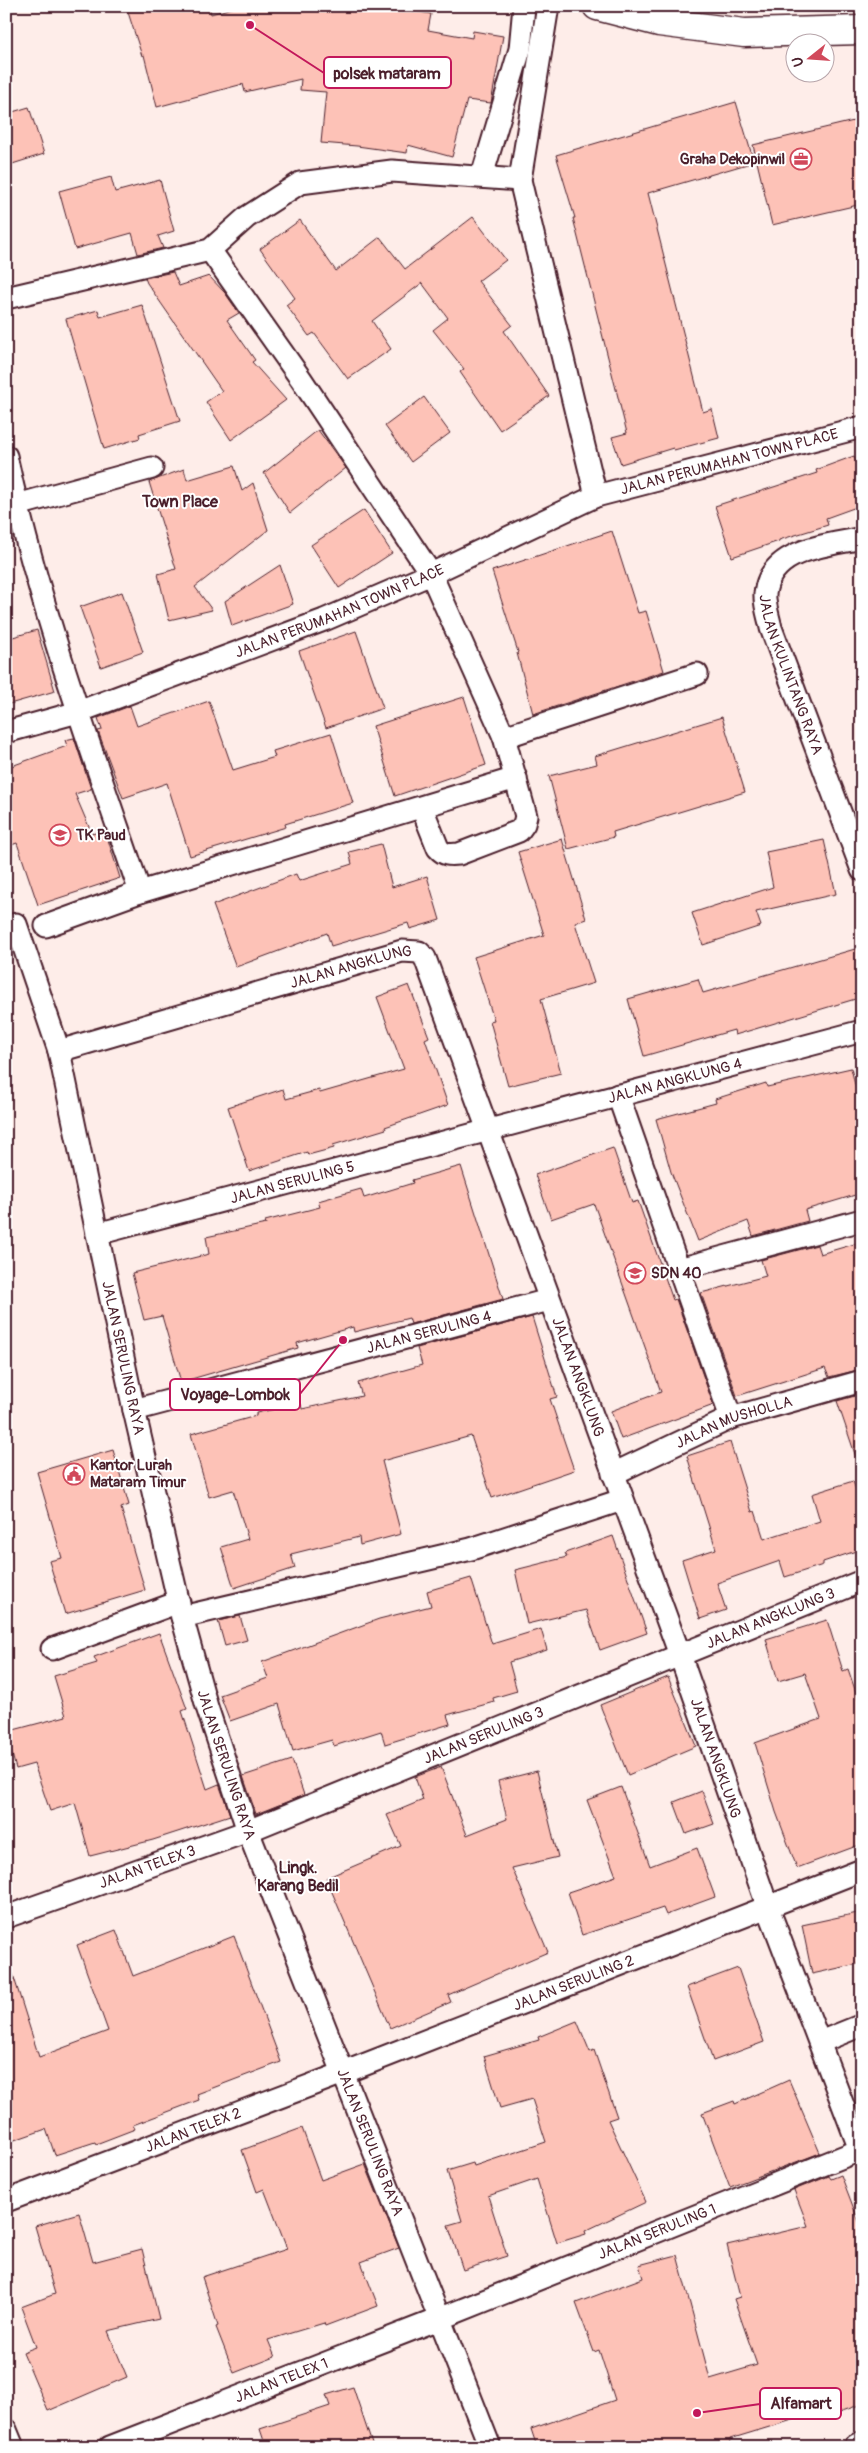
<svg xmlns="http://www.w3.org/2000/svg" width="868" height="2453" font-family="Pangolin,sans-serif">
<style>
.building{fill:#fdc2b7;stroke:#4a1f2b}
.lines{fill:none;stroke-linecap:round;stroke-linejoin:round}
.minor-casing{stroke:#4a1f2b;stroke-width:25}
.tertiary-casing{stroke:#4a1f2b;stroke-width:30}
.secondary-casing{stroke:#4a1f2b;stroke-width:31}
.minor{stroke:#fff;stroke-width:21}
.tertiary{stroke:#fff;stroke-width:26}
.secondary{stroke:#fff;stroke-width:28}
.labels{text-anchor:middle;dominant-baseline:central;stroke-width:4;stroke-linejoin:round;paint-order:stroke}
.poi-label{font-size:15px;font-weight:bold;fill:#4a1f2b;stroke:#fff;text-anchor:start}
.street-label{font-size:15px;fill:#4a1f2b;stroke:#fff}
.neighbourhood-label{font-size:16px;font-weight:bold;fill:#4a1f2b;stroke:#fff}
.leader{fill:none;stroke:#c2185b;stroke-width:2}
.callout-dot{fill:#c2185b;stroke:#fff;stroke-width:2}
.callout{fill:#fff;stroke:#c2185b;stroke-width:2}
.callout-label{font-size:16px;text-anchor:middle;font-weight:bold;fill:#4a1f2b}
</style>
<rect width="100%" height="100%" fill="#feede9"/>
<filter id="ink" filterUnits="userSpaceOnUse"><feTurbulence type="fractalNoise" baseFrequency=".02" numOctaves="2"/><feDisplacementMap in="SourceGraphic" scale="10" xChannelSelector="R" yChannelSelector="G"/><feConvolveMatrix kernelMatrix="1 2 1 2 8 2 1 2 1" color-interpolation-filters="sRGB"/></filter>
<g filter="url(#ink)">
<!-- building -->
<path class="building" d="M126,6H209L211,14L239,6H367L394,10V8L431,14L428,30L472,38L473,31L503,36L491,103L467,100L452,157L408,145L407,153L357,146L321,143L326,92L300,90L301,79L245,92L243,84L157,107L144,55L142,56Z
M736,102L754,162L648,193L703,412L712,409L719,438L674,450L673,448L621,464L612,437L627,433L573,218H575L556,155Z
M29,107L44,154L6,166V114Z
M862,119V204L772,225L753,145Z
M111,177L115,192L160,180L174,231L158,236L163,248L138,254L132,233L75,249L59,191Z
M473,217L506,260L478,281L512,325L504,331L549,396L500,430L460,372L464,369L433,330L448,318L422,283L372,321L391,349L348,379L314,333L309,336L286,305L295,298L260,249L300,220L336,271L380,237L405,269Z
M173,272L179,286L209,276L225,293L239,313L227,320L255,360L252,362L286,400L231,440L206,402L222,391L147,283L145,278Z
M142,305L180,421L139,434L140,438L104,449L66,319L98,310L100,317Z
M424,397L450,433L411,462L385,426Z
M318,430L346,468L290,513L264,473Z
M854,456L862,477V505L826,518L828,525L779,540V541L732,557L715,506L817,473L816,470Z
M234,466L242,491L253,483L268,530L195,587L212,610L169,620L158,574L176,569L149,482L184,469L187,480Z
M364,510L392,553L339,588L311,545Z
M612,531L638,613L646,611L664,671L533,714L517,653L518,652L492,571Z
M280,565L293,604L232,626L225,601Z
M122,592L143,652L101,667L80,607Z
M37,630L55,691L6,705V639Z
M356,631L383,708L326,728L299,651Z
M464,697L486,765L395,796L373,726Z
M209,701L233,770L275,757L273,751L331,733L353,803L285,824L286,827L190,856L167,783L123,798L98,731L102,730L98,718L130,706L137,726Z
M722,717L745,792L613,832L614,837L568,849L549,776L597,764L595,756Z
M74,738L91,789L75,794L92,834L105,830L120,878L38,905L17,843L6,847V768L67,746L65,740Z
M562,839L586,919L575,923L594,983L541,999L561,1073L508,1086L490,1021L494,1020L474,957L544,935L518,852Z
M824,840L836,894L756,912L761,926L703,945L692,913L773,887L766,852Z
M381,844L392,887L427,876L440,920L410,929L408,923L331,946L327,933L236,967L213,905L296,874L299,881L352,864L349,852Z
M862,947V997L735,1035L734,1030L644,1056L628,999L698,979L703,993Z
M409,985L429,1037L425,1039L448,1105L385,1127L386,1129L333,1145L334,1148L308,1155L307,1152L249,1171L228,1107L283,1089L286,1099L319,1090L320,1093L404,1069L377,997Z
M851,1068L862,1114V1193L805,1210L808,1221L753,1236L748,1221L698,1241L671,1172L656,1119L716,1103L715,1099L766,1083L767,1087Z
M613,1148L632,1203L638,1201L673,1300L676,1299L713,1404L711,1406L621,1439L611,1411L661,1392L594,1204L551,1219L535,1175Z
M461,1166L503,1299L411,1324L409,1318L354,1332L353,1327L297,1343L298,1348L181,1382L162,1316L144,1320L132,1273L209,1254L206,1237L266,1224L265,1221L320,1207L318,1201L361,1189L364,1198L413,1183L412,1180Z
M858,1243L862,1256V1369L829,1377L825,1368L737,1396L701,1293L766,1276L761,1260L817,1245L820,1254Z
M532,1317L557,1397L550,1399L574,1470L492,1498L471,1436L382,1461L401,1534L360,1545L359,1537L291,1554L295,1568L234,1588L221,1547L248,1539L233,1490L209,1497L191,1434L256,1416V1413L301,1404L302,1409L362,1396L358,1383L422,1365L417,1348Z
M862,1394V1463H858L837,1401Z
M730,1442L752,1512L755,1511L764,1539L820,1521L812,1494L853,1481L862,1508V1549L823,1562V1565L785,1577L780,1561L717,1583L726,1610L700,1619L682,1560L716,1549L687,1456Z
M113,1450L129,1505L121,1508L145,1590L65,1614L49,1561L62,1558L37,1472Z
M613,1536L647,1633L600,1650L586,1610L527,1624L515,1570L567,1557L565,1553Z
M471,1578L492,1644L541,1629L547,1650L509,1662L517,1691L493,1698L494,1702L447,1715L450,1724L385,1744L381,1731L334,1746L332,1740L293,1751L279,1704L230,1721L220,1695L268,1678L262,1662L379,1619L431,1606L427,1591Z
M240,1616L247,1640L225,1646L218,1621Z
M827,1620L843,1671L848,1669L862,1710V1844L797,1868L776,1812L755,1743L821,1719L805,1673L778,1681L766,1639Z
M159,1633L187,1709L182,1711L207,1789L219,1784L230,1815L153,1840L90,1856L75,1803L50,1811L34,1764L16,1769L6,1732L66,1716L54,1676L97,1663L94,1657Z
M668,1677L696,1746L628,1775L600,1705Z
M292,1760L304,1795L256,1814L243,1776Z
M441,1767L467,1835L507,1819L498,1781L537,1771L558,1857L512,1868L548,1952L448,1995L451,2002L390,2028L326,1878L401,1846L387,1815L423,1800L415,1777Z
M621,1787L650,1866L697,1848L715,1897L666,1915L663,1908L582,1935L568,1892L616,1876L587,1800Z
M702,1791L714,1824L686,1834L674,1802Z
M862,1912V1963L812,1974L802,1925Z
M116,1930L133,1976L234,1936L281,2062L197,2094L199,2100L133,2125L135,2129L96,2144L95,2142L55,2155L46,2129L6,2143V1969L11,1968L39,2057L108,2031L77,1945Z
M738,1968L764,2042L713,2061L687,1987Z
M577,2021L590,2052L594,2050L617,2117L608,2120L646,2202L585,2231L586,2234L557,2243L537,2179L488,2196L507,2256L463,2270L448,2225L462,2221L447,2171L473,2163L474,2166L546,2142L532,2099L500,2108L484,2056L539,2040L538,2037Z
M789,2080L820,2153L730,2187L702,2113L734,2101L735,2104Z
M302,2128L321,2180L365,2164L399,2248L361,2262L378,2306L325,2326L324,2323L268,2340L275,2357L234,2373L216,2327L218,2326L202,2277L287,2249L264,2189L257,2192L242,2150Z
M841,2175L862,2230V2404L834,2414L832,2408L730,2439L732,2447H537L531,2429L615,2400L599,2350L594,2352L576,2303L643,2278L639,2265L677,2255L710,2379L757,2365L734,2299L740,2297L727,2245L808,2226L794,2190L829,2176L831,2179Z
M79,2213L93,2262L142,2249L159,2319L108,2331L127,2377L48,2411L23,2352L36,2347L21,2307L55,2294L35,2226Z
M353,2387L373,2447H266L260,2429L330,2406L326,2395Z"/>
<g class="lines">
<!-- minor casing -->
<g class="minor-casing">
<g id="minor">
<path d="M548,6L520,180L596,496"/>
<path d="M482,176L520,49L524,6"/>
<path d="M210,250L301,379L431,574L504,737L526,816L524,824L519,831L459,854C449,855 444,855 438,848L422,808"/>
<path d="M6,298L210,250L247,217L300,183L392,171L520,180"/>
<path d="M6,456C38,604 91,749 140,892"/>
<path d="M17,505L152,468"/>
<path id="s1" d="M862,538C827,546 770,548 765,594C764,604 769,618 771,628L862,870"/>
<path id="s2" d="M6,732L78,712L324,620L431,574L596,496L862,427"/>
<path d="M504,737L697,674"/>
<path d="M46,926L140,892L516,778"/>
<path id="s3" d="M6,927L16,924L59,1051L134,1410L182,1617L207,1707L248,1831L490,2447"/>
<path id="s4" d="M59,1051L402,951L419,952L425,958L680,1655L767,1905L862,2155"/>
<path d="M618,1095L731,1418"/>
<path id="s5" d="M97,1234L862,1031"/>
<path d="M679,1269L862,1220"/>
<path id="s6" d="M134,1410L549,1300"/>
<path id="s7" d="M613,1474L731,1418L862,1381"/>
<path d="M182,1617L471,1549L622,1500"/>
<path d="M52,1649L179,1602"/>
<path id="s8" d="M6,1917L248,1831L862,1581"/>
<path d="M820,2042L862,2025"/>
<path id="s9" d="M6,2201L343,2073L862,1870"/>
<path d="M6,2430L13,2447"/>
<path id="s10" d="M110,2447L439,2319L860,2150"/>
</g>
</g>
<!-- tertiary casing -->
<g class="tertiary-casing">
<path id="tertiary" d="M858,2447L862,2445"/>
</g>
<!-- secondary casing -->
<g class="secondary-casing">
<path id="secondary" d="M597,6L659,22L744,33L862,30"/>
</g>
<!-- minor -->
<use href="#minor" class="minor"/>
<!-- tertiary -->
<use href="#tertiary" class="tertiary"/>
<!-- secondary -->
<use href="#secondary" class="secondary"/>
</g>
</g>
<!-- icons -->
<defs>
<g id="office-ring" transform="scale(1.125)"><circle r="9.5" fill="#fff" stroke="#d1495b" stroke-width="1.5"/><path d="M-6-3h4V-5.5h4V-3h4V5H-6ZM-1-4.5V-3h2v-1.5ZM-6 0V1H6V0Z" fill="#d1495b"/></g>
<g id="school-ring" transform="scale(1.125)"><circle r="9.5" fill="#fff" stroke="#d1495b" stroke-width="1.5"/><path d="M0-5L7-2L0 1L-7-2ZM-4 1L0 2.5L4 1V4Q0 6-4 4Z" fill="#d1495b"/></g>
<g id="civic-ring" transform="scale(1.125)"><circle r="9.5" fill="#fff" stroke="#d1495b" stroke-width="1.5"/><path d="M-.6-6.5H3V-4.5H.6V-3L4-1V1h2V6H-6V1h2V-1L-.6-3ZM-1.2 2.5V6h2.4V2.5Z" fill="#d1495b"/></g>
</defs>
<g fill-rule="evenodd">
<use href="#office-ring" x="801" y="159"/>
<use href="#school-ring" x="60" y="835"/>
<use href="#school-ring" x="635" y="1273"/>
<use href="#civic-ring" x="74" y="1474"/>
</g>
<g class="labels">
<!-- poi labels -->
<g class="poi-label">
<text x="785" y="159" text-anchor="end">Graha Dekopinwil</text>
<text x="76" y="835">TK Paud</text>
<text x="651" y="1273">SDN 40</text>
<text x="90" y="1465">Kantor Lurah<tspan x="90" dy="17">Mataram Timur</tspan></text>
</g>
<!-- street labels -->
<g class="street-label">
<text stroke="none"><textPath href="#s2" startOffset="774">JALAN PERUMAHAN TOWN PLACE</textPath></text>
<text stroke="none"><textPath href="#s2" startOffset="355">JALAN PERUMAHAN TOWN PLACE</textPath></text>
<text stroke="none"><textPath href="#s1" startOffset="206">JALAN KULINTANG RAYA</textPath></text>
<text stroke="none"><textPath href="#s4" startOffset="304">JALAN ANGKLUNG</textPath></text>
<text stroke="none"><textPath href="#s5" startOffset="598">JALAN ANGKLUNG 4</textPath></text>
<text stroke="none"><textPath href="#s5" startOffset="202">JALAN SERULING 5</textPath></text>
<text stroke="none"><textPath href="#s6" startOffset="305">JALAN SERULING 4</textPath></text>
<text stroke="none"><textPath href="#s3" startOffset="458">JALAN SERULING RAYA</textPath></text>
<text stroke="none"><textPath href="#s4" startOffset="829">JALAN ANGKLUNG</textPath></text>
<text stroke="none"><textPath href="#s7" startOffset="132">JALAN MUSHOLLA</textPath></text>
<text stroke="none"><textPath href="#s8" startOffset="821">JALAN ANGKLUNG 3</textPath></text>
<text stroke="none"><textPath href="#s8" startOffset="511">JALAN SERULING 3</textPath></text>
<text stroke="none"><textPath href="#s4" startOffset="1234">JALAN ANGKLUNG</textPath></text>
<text stroke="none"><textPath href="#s3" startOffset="878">JALAN SERULING RAYA</textPath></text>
<text stroke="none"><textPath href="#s8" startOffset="150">JALAN TELEX 3</textPath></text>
<text stroke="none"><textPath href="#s9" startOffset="608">JALAN SERULING 2</textPath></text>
<text stroke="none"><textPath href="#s9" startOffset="200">JALAN TELEX 2</textPath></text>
<text stroke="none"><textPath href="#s3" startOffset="1282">JALAN SERULING RAYA</textPath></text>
<text stroke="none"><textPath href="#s10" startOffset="588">JALAN SERULING 1</textPath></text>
<text stroke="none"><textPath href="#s10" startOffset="184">JALAN TELEX 1</textPath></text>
</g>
<!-- neighbourhood labels -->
<g class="neighbourhood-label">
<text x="180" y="502">Town Place</text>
<text x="298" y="1868">Lingk.<tspan x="298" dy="18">Karang Bedil</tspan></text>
</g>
</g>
<!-- callouts -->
<path class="leader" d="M250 25L324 73M343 1340L300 1394M697 2413L760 2404"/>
<g class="callout-dot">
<circle cx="250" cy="25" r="5"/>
<circle cx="343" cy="1340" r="5"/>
<circle cx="697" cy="2413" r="5"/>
</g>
<g class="callout">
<rect x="324" y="57" width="127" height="31" rx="5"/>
<rect x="170" y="1379" width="130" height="31" rx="5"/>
<rect x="760" y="2388" width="81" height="31" rx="5"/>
</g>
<g class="callout-label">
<text x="387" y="79">polsek mataram</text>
<text x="235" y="1400">Voyage-Lombok</text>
<text x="801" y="2409">Alfamart</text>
</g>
<!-- margin -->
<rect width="868" height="2453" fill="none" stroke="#fff" stroke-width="25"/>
<rect x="12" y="12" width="843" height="2428" fill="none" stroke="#4a1f2b" stroke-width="2" filter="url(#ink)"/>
<!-- north arrow -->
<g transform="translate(810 58) rotate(253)"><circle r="24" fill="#ffffff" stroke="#b7a5aa"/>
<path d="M0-4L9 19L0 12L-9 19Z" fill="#d1495b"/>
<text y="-8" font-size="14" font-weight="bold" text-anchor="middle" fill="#4a1f2b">U</text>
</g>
</svg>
